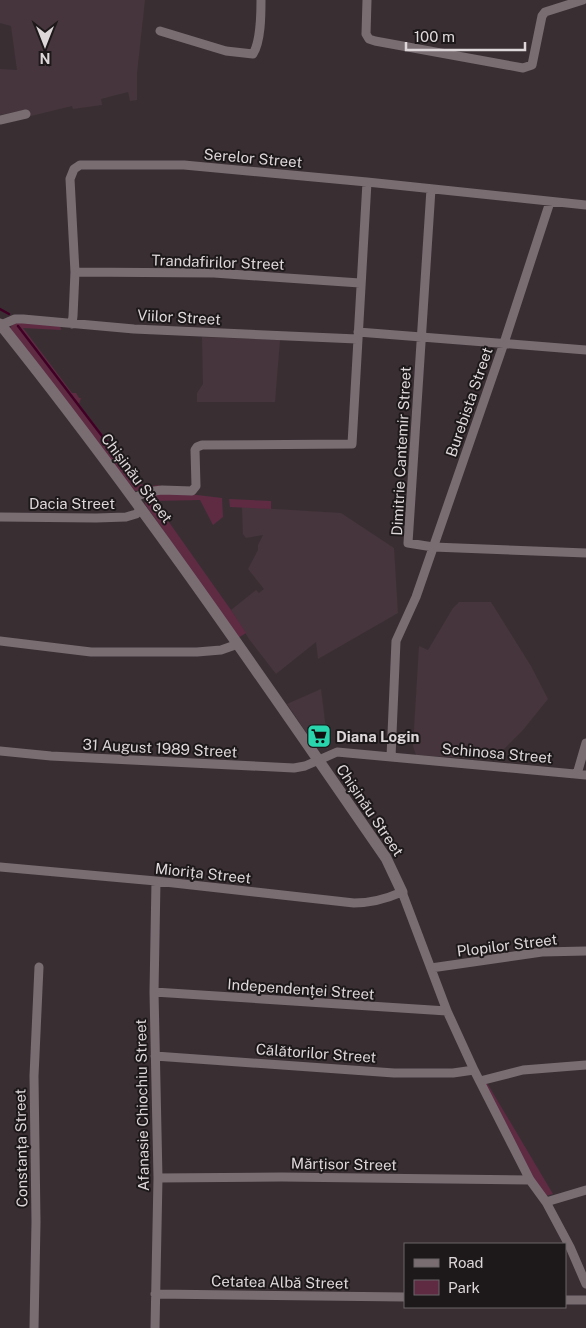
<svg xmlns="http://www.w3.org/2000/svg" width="586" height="1328" font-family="'Public Sans',sans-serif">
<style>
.built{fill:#46353c}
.green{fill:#5e2b43}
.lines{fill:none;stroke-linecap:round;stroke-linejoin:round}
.stream{stroke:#400025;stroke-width:2.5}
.minor{stroke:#796d72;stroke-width:9}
.tertiary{stroke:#796d72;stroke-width:11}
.labels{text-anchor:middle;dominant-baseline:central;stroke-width:4;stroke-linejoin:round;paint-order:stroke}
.street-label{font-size:15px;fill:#ded7da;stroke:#1d181a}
.poi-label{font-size:15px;font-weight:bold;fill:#ded7da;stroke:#1d181a;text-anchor:start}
</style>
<rect width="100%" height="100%" fill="#392f33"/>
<!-- built -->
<path class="built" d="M0,0H145L137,73V100L130,101L128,92L101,99L102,105L73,109L72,106L27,117L25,110L0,115V69L17,70L11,26L0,23Z
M202,337L280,340L275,402H197V393L203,384Z
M242,507L341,513L394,548L398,613L318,659L316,642L276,674L249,639L231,610L256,590L259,593L264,589L248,569L258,550V545L263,535L246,538L243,534Z
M459,602H491L531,666L548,699L523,730L493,760L416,755L413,746L419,646L428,650L453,608Z
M321,689L327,737L328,749L318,745L320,741L308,735L287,704Z"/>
<!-- green -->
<path class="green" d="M22,321L60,324L61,330L23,328L72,393H76L79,398H81L79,404L140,483L145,487L159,485L160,486L146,490L135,491L9,330L12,325Z
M172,492L222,498L223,517L213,525L200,500L154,501L231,610L246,633L238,638L145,504V500L149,495Z
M229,499L271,501V509L230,507Z
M487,1083L553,1194L546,1196L532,1178L485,1084Z"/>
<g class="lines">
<!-- stream -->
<path class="stream" d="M0,309L9,314
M18,326L112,449"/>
<!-- minor -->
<path class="minor" d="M367,0L366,34L369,39L375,41L523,68L532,65L542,16L545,12L583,0
M160,31L226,51L253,54C261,41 261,15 261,0
M0,120L26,114
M431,189L408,543L433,547L586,553
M75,272L214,273L360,283
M72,324L73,316L75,272L70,179L74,169L80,165H184L367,182L586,205
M1,325L15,319H23L134,329L357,339
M358,332L586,350
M134,498L147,492L162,490L192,491L196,486L195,450L197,447L202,445L352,444L367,182
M0,517L96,518L126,517L136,514L142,509
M0,641L91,652H197L221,650L238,644
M0,751L51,756L294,768L305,766L337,752L586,775
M391,757L396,641L416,597L504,343L550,202
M577,774L586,743
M0,867L156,881L354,903C372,903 386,899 402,892L447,1011L474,1070L530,1180L546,1202L570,1247L586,1284
M431,968L542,952L586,951
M154,992L447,1011
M155,1056L394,1073H453L474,1070
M480,1081L523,1070L586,1065
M158,1178L282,1177L530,1180
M546,1202L586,1190
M155,1294L405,1297
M565,1300H586
M34,1328L36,1222L34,1076L39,967
M155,1328L158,1178L154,992L156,881"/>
<!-- tertiary -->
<path class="tertiary" d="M0,324C137,495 261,677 386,858L402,892"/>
</g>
<!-- icons -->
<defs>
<g id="supermarket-square" transform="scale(1.25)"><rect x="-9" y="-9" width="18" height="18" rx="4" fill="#29d5ad" stroke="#1d181a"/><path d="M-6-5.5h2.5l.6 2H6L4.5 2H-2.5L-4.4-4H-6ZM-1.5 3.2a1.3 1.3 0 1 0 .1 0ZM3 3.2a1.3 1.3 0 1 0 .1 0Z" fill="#111"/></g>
</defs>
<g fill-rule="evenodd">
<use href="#supermarket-square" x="319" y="736"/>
</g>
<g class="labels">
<!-- street labels -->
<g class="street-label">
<text transform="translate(253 158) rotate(5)">Serelor Street</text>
<text transform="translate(218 262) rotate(2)">Trandafirilor Street</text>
<text transform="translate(179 317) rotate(3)">Viilor Street</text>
<text transform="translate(469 402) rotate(-71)">Burebista Street</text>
<text transform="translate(401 451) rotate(-87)">Dimitrie Cantemir Street</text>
<text transform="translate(137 478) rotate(53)">Chișinău Street</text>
<text x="72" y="503">Dacia Street</text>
<text transform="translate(160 748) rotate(3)">31 August 1989 Street</text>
<text transform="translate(497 753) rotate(5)">Schinosa Street</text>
<text transform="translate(370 810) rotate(56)">Chișinău Street</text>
<text transform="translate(203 873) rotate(6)">Miorița Street</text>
<text transform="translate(507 945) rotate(-7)">Plopilor Street</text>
<text transform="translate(301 989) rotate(4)">Independenței Street</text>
<text transform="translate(316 1053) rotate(4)">Călătorilor Street</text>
<text transform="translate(142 1105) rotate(-91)">Afanasie Chiochiu Street</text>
<text transform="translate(21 1148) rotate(-91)">Constanța Street</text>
<text transform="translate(344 1164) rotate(1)">Mărțisor Street</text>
<text transform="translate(280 1282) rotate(1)">Cetatea Albă Street</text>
</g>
<!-- poi labels -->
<g class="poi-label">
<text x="336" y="736">Diana Login</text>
</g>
</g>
<!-- legend -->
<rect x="404" y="1243" width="162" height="65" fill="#1d181a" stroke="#6a6467"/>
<rect x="414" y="1259" width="25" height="8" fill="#796d72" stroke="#6a6467"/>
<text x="448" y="1268" font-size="15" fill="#ded7da">Road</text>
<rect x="414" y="1280" width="25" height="15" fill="#5e2b43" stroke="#6a6467"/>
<text x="448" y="1293" font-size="15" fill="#ded7da">Park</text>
<!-- north arrow -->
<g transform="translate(45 45) rotate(180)" stroke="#1d181a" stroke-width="4" paint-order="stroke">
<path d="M0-4L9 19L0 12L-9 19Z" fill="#ded7da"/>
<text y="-8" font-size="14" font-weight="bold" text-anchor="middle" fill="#ded7da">N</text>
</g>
<!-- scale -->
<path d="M406 42v8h119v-8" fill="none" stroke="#ded7da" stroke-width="2.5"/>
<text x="414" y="42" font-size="15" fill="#ded7da" stroke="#1d181a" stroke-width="4" paint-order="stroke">100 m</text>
</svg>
